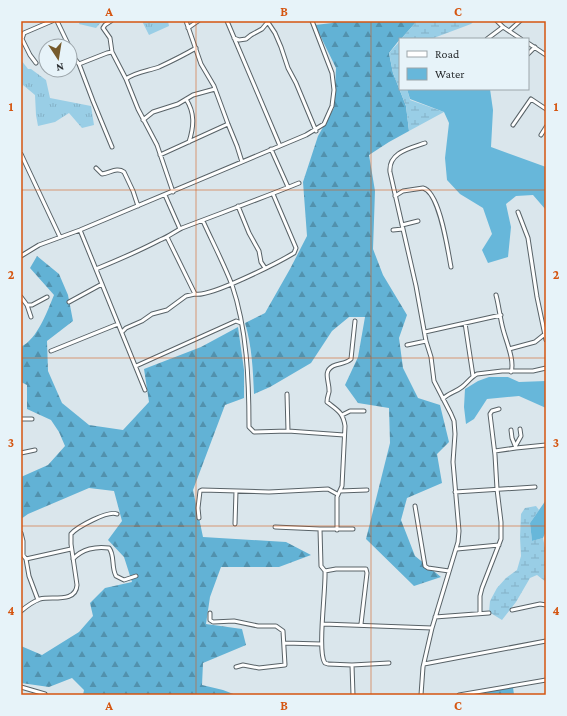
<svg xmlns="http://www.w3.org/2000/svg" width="567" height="716" font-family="'Crimson Pro',serif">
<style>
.grass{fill:url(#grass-tufts)}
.forest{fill:url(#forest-firs)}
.wetland{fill:url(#wetland-marsh)}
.water{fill:#67b7da}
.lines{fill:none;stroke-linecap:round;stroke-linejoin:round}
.street-casing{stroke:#586267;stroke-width:5}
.street{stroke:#fff;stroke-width:3}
.grid{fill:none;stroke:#d55510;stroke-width:1;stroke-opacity:0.55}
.neatline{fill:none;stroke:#d55510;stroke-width:1.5}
.grid-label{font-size:13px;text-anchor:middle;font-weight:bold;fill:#d55510}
</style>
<defs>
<pattern id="grass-tufts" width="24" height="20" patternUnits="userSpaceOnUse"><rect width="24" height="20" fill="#99cee6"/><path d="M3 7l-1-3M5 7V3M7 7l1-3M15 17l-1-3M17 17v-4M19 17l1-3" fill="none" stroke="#84b1c6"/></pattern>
<pattern id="forest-firs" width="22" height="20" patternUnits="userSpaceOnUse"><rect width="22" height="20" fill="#62b2d5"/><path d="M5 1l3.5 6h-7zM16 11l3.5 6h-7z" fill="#5191ad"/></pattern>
<pattern id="wetland-marsh" width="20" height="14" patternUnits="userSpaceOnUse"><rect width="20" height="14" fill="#99cee6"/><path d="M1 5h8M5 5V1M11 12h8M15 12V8" fill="none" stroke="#84b1c6"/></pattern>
</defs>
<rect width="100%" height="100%" fill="#dae6ec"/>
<!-- grass -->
<path class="grass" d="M80,21H102L96,28L79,24Z
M142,21H168L169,26L149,35Z
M21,60L28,69H31L46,80L50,98L91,106L94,125L82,128L69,113L55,122L38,126L36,115L35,95L23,85L21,91Z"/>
<!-- forest -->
<path class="forest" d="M334,21H417L401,39H400L389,53L393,73L406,106L409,131L389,142L369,155L375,191L373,249L383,275L407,315L399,338L403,368L418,398L440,405L449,442L437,454L442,483L407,498L401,520L415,556L441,577L414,586L366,539L390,443L389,408L358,403L345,385L358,357L365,317H349L332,331L311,363L270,387L254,394C253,370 252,346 245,323L265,313L290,269L307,236L303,182L318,136L334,108L336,68L315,25L332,23Z
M37,256L59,274L68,295L73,321L47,341L48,371L62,403L89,425L123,430L149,402L144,369L201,347L238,327L244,370V398L225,405L193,490L203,537L286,542L311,555L279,567H221L210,597L206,624L242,629L246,645L203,663L202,685L223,690L236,695H83L84,690L72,678L49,687L21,683V646L42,655L79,632L93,616L90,603L105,588L132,582L124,557L108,540L122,521L114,491L89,488L28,514L21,519V477L48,465L65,446L59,432L51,420L27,409V385L21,382V347C38,338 47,312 54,295L30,268Z
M513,687L514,695H474Z"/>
<!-- wetland -->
<path class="wetland" d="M417,21H474L471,24L431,39H401Z
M400,41V89H407L410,100L444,112L409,131L406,106L393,73L389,53Z
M536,506L539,510L530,523L532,541L543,538L546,553V582L537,575L530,578L516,602L502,620L489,612L490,601L497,588L506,578L517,570L521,556L520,537L521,514L525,508Z"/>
<!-- water -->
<path class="water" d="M407,89H490L493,110L491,147L546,167V210L533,195L516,196L506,204L511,227L508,257L488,263L482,250L492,234L483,208L460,194L447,180L445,158L449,123L444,112L410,99Z
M489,377H508L519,382L546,381V408L519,396L487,399L474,419L466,424L464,407L465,389L478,381Z
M546,500V531L543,538L532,541L530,523Z"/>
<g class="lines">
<!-- street casing -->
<g class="street-casing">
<path id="street" d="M57,21L69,46
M111,21L105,25L103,28L110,38L112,52L126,79L138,109L157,145L173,192
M186,21L201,64L214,86L228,124L237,146L242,162
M227,21L280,146
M267,21L275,33L281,47L288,68L296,83L316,131
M497,21L503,27L521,39
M188,28L198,21
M509,31L520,21
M234,38L239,40L246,39L251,35L262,29L267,23
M487,39L503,27
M528,43L546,55
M70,48L75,59L79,64L107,53L112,52
M528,54L535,47
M36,63L30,55L22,39L24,33L52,21
M79,64L93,101L112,147
M126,79C135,72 148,71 159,67C172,61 184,55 196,48
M186,99C195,113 194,126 189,142
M143,120L153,112L178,104L193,95L215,89
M513,125L531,99L546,109
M541,135L546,127
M271,149L288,187
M21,154L60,237
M160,155L228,124
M96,168L102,174C110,173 117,167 124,172L133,191L138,206
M165,195L180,229
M395,196L403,191L423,188C440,192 448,252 451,267
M238,206L249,233L259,251L261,262L265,268
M518,212L528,238L537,297L546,340
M203,221C212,241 224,264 232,285C247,329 249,380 249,427L254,432L288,431L344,435
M402,225L418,221
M80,230L145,390
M393,230L403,229
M167,237L195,294C209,298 279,262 294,253L296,248L273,194
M21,256L39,245L80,230L306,135L324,124L332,106L334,90L332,73L312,21
M96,269C118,260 139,251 160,240C168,237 174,232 182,228C221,213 260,199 299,183
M496,295C499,306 500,318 503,329C506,341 515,361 511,372
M21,297L27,305L31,317
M69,302L102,284
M27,305H32L47,297
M465,323L473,376
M122,332L126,328L142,321L152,314L167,310L186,296L195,294
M425,332L501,315
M407,345L426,341
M509,349L535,342L545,334
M51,351L118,324
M136,366L236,321L241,323
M287,394L288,431
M443,399C448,393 456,392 462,387C467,383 471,377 477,374L502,371H533L546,368
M342,415L350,411H364
M21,419H32
M511,430L512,438L516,448
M516,445L521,436L520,429
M495,451L516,448L546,445
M21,453L35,450
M340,491L367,490
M455,492L535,487
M415,506L425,566L428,568L449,571
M199,518L198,508L200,491L202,490L269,492L328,489L337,494
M235,524L236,491
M275,527L320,529
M353,529H320L321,566L325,571C326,589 317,653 325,663L328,664L352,665L389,663
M337,530V497L342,486L345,426C343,412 337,410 327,402C327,398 328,396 329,392C330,382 322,372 333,366C339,363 346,364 351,359L355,321
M21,533L23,541V555L26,559L29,576L38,600
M457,549L499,545
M26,559L71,549
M73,559C82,549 96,546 109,548C115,555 111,567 116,576L124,580L136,576
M325,571L336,569H366L367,573L361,624
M512,610L540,604L546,605
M21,611C27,606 32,602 40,599C52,596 76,603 77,585L71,544V534C77,527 108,510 117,514
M210,613V620L213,622L234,621L258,626H276L283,631L285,665L259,668L243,665L236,667
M480,613V596L482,588L501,539V522L497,489L495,455L490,414L492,411L499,409
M435,617L489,613
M323,624L432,628
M285,643L321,644
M424,664L546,641
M352,665L353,695
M21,687L45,694
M421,695L423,667L432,628L458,542L459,531L453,462L455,434L454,421L451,414L434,381L431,357L426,341L416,286L390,172C388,152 411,148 425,143
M459,695L546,680"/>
</g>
<!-- street -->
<use href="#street" class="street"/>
</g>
<!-- grid -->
<path class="grid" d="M196,21V695M371,21V695M21,190H546M21,358H546M21,526H546"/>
<!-- border -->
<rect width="567" height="716" fill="none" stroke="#e7f3f9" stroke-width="44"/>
<!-- legend -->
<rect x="399" y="38" width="130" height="52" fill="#e7f3f9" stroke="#9ca5aa"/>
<rect x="407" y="51" width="20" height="6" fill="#ffffff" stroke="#9ca5aa"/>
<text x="435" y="58" font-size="12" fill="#2c3033">Road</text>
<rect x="407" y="68" width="20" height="12" fill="#67b7da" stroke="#9ca5aa"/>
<text x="435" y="78" font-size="12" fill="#2c3033">Water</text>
<!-- north arrow -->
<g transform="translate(58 58) rotate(168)"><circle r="19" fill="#e7f3f9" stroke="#9ca5aa"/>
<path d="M0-3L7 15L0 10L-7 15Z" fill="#765b2d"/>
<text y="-6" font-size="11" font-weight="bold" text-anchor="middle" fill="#2c3033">N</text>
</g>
<rect x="22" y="22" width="523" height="672" class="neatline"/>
<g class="grid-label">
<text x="109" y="16">A</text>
<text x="284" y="16">B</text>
<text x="458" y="16">C</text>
<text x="11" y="111">1</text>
<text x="556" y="111">1</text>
<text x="11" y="279">2</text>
<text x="556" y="279">2</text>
<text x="11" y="447">3</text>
<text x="556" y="447">3</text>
<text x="11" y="615">4</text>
<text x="556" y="615">4</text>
<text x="109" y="710">A</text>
<text x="284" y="710">B</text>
<text x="458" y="710">C</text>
</g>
</svg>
